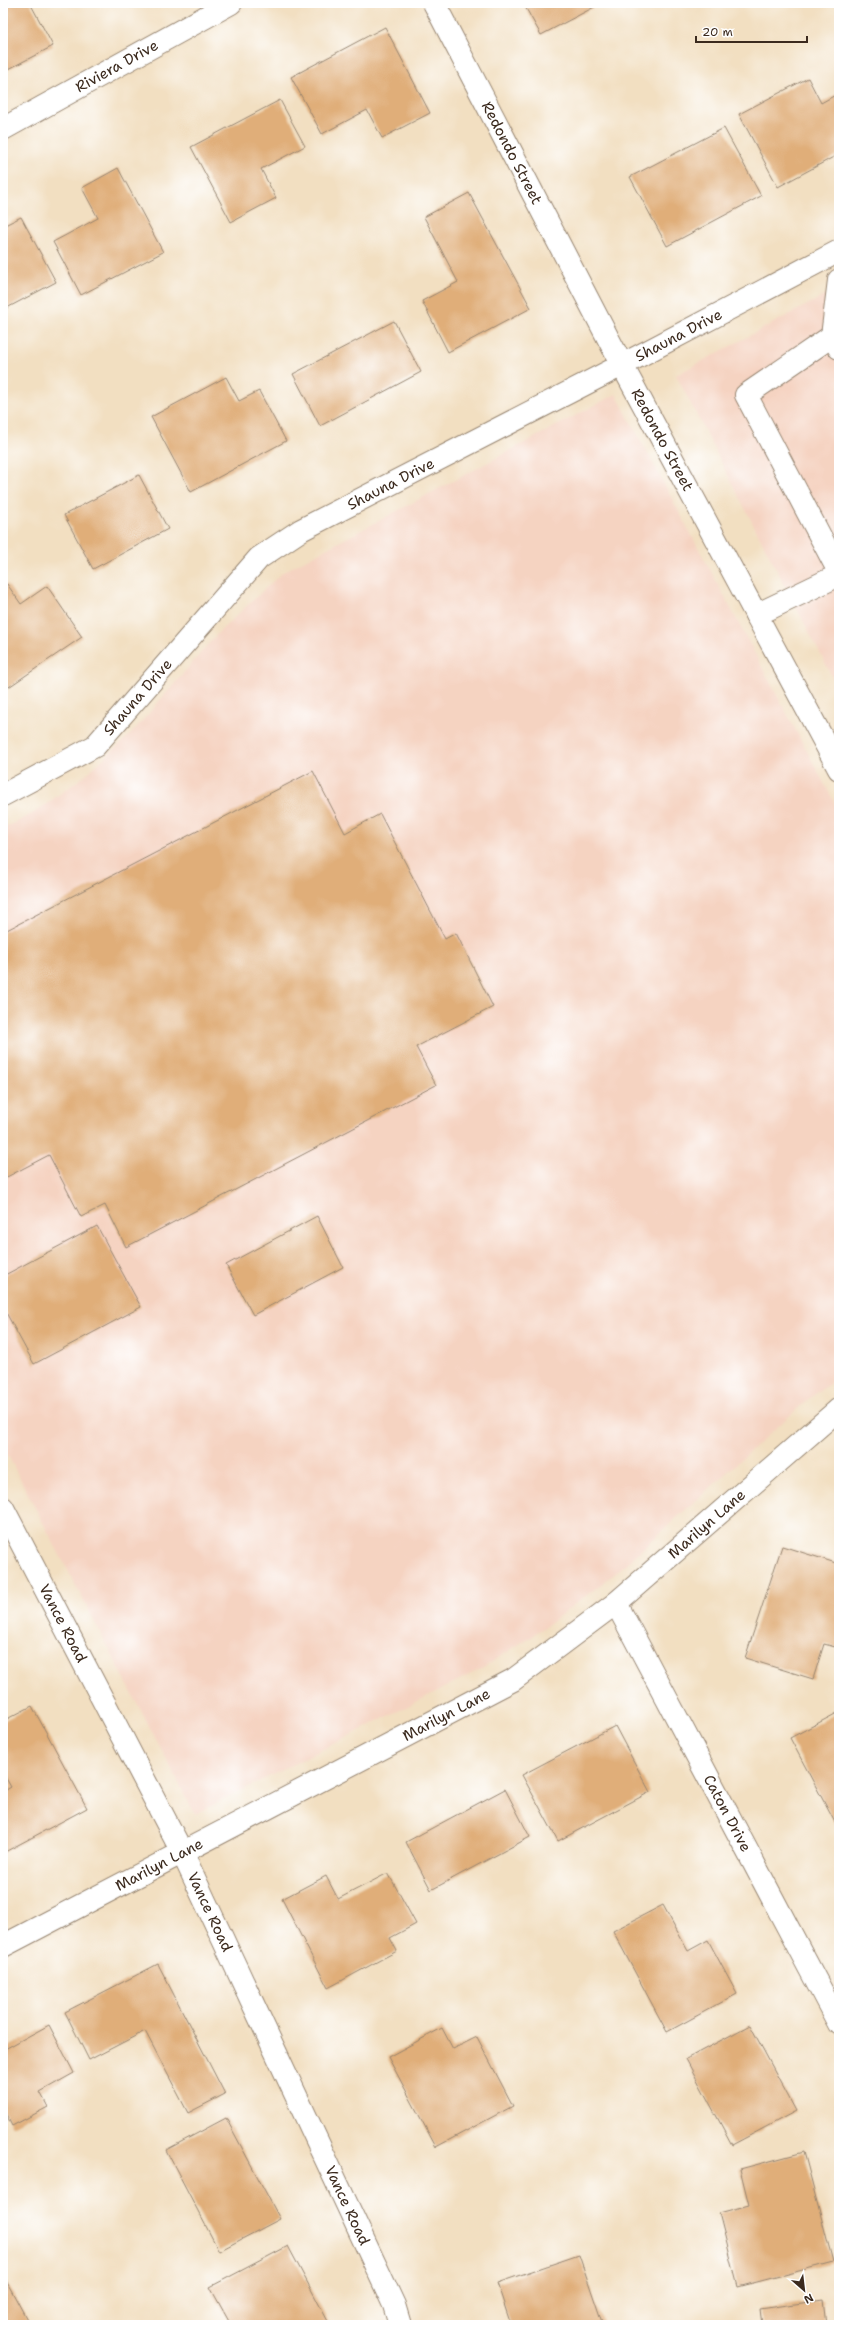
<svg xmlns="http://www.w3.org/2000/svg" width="842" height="2328" font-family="'Shantell Sans',sans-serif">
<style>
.built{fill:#f5d3c1}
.building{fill:#e0ae79}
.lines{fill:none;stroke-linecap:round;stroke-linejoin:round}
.minor-casing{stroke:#968470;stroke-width:24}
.minor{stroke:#fff;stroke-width:22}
.labels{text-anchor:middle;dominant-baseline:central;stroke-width:3;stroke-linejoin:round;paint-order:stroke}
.street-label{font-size:15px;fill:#3b2a1e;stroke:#fff}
</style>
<rect width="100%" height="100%" fill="#fff"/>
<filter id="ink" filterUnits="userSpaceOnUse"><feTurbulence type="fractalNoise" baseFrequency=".025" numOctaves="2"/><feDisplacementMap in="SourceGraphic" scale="8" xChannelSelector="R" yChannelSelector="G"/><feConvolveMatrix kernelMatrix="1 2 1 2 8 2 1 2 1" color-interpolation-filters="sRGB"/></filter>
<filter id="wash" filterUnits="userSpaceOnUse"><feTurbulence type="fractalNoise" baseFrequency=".012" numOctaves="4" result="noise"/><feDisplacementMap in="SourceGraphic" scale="16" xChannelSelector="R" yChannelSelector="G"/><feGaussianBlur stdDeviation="0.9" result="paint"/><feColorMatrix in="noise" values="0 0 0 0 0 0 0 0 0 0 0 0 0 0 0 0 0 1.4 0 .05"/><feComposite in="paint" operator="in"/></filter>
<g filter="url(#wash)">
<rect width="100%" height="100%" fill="#f2dfc1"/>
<!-- built -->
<path class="built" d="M839,288V690L676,375Z
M616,394L839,811V1377L807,1400L617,1572L545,1627L483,1668L195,1814L3,1446V829L34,813L83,777L130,735L218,633L283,572Z"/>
<g id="blocks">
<!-- building -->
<path class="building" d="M3,3H30L53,46L3,72Z
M523,3H602L541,35Z
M385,27L430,113L382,138L367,110L322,134L291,77Z
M808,78L821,103L839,93V154L778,187L739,114Z
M280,100L305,146L261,169L276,198L231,222L191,147Z
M724,128L761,196L667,246L630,177Z
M118,168L163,252L81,295L53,242L98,218L82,188Z
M469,193L531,308L448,352L422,301L458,282L424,217Z
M21,217L56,282L3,310V226Z
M394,321L421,372L320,426L293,374Z
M226,377L239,401L259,391L286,441L191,492L151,417Z
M139,475L168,529L93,569L64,515Z
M7,584L21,604L47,586L82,637L3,691V586Z
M313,771L345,833L380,814L445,939L456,933L493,1007L416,1047L436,1085L126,1247L105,1205L81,1217L49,1155L3,1179V932Z
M317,1216L343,1267L253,1315L226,1265Z
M97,1226L141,1307L34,1364L3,1307V1276Z
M782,1546L839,1564V1648L824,1644L813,1679L745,1658Z
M32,1706L87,1808L3,1853V1792L11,1787L3,1773V1721Z
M839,1712V1830L790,1738Z
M615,1726L650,1792L558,1841L522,1775Z
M505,1789L530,1837L431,1890L406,1842Z
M388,1873L416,1924L390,1938L397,1951L328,1988L282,1899L326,1876L338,1899Z
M663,1905L688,1951L708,1940L737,1994L667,2032L613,1931Z
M158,1964L225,2094L188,2113L145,2031L89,2060L65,2012Z
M49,2025L74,2073L40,2092L48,2107L12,2126L5,2112L3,2113V2050Z
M750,2025L796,2111L732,2145L686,2059Z
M442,2028L453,2049L477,2037L513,2106L436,2147L388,2057Z
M226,2118L280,2219L219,2251L166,2150Z
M804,2152L833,2262L738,2287L719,2213L749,2205L740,2169Z
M288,2246L330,2325H231L210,2287Z
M579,2255L603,2325H511L497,2283Z
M3,2275L30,2325H3Z
M823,2300L826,2325H762L760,2309Z"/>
</g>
</g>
<g filter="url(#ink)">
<use href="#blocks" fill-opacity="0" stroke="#968470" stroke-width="1"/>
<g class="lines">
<!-- minor casing -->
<g class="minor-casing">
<g id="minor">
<path id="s1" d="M434,3L622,365L839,769"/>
<path id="s2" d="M3,129L231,3"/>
<path d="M839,280L832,336L839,348"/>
<path d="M832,336L746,395L839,572"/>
<path d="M756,615L839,575"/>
<path id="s3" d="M3,795L95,746L259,558L301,530L622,365L839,251"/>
<path id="s4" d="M3,1508L182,1852L394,2305L400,2325"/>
<path id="s5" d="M616,1603L839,2024"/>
<path id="s6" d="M3,1946L513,1680L616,1603L839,1409"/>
</g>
</g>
<!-- minor -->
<use href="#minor" class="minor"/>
</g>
</g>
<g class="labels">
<!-- street labels -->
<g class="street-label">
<text stroke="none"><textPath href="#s2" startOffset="130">Riviera Drive</textPath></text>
<text stroke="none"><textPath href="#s1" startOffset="169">Redondo Street</textPath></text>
<text stroke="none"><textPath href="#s3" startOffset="829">Shauna Drive</textPath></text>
<text stroke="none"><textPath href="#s1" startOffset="493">Redondo Street</textPath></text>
<text stroke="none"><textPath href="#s3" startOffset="505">Shauna Drive</textPath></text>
<text stroke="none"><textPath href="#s3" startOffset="169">Shauna Drive</textPath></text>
<text stroke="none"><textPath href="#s6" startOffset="824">Marilyn Lane</textPath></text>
<text stroke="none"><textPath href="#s4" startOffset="130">Vance Road</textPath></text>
<text stroke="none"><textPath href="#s6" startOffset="500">Marilyn Lane</textPath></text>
<text stroke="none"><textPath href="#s5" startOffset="238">Caton Drive</textPath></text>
<text stroke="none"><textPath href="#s6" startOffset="176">Marilyn Lane</textPath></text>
<text stroke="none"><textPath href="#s4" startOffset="454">Vance Road</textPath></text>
<text stroke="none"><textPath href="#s4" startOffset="778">Vance Road</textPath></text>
</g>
</g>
<!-- margin -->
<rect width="842" height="2328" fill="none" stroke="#fff" stroke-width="16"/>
<!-- north arrow -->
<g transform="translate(804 2290) rotate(152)" stroke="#ffffff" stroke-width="3" paint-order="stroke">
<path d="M0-3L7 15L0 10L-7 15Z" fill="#3b2a1e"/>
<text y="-6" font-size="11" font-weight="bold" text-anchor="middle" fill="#3b2a1e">N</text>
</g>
<!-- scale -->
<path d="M696 36v6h111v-6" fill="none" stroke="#3b2a1e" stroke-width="2"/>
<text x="702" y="36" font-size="12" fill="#3b2a1e" stroke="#ffffff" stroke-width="3" paint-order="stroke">20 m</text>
</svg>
